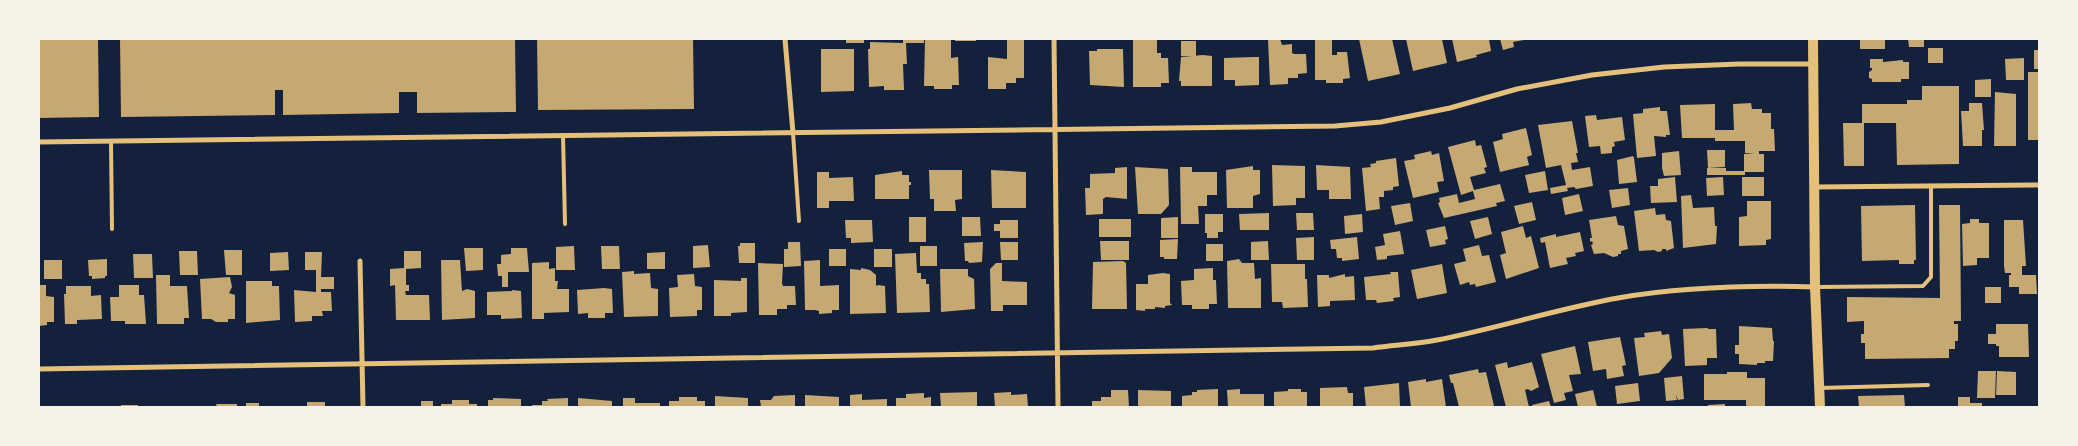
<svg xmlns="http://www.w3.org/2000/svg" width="2078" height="446" font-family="'Sofia Sans Condensed',sans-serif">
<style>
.building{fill:#c6a872}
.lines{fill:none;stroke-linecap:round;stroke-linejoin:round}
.service{stroke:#e5c07b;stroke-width:4}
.minor{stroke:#e5c07b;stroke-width:5}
.secondary{stroke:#e5c07b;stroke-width:10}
</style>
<rect width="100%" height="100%" fill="#14213d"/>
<!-- building -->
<path class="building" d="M39,39H98L99,117L39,118Z
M120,39H515L516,112L417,113V92H399V113L283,115V90H275V115L121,117Z
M537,39H693L694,109L538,110Z
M846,39H864V43H846Z
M903,39H924V43H906L907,64H903L904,90H884V86L869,87L868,49H870V42L903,43Z
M925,39H951V58L958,57L959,85H952V89H934V86H924Z
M955,39H976V41H955Z
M1007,39H1024V78H1016V83H1006V89H988V57L1007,59Z
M1133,39H1157V53H1161V58H1168L1169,83H1161V87H1133Z
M1268,39H1280L1282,45L1292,44V53L1294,54H1306L1307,73L1298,74V78H1288V84L1270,85Z
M1315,39H1332V55H1337V52H1347L1350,78L1343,79V83H1326V80H1315Z
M1359,39H1392L1400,74L1368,81Z
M1406,39H1442L1447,63L1413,71Z
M1452,39H1489L1491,51L1476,55L1477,57L1457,62Z
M1500,39H1524V40L1513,42L1514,47L1503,50Z
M1860,39H1885V49H1860Z
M1908,39H1924V47H1909Z
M1181,41H1196V56H1181Z
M1928,48H1943V63H1928Z
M821,49H854V91L821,92Z
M1097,49H1123L1124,87L1090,85L1089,51H1097Z
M2034,50H2039V69H2034Z
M1203,55L1212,56V86H1181V81H1179L1181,57Z
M1252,57H1259V85L1235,86V80H1224V58Z
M2024,58V80H2006L2005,59Z
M1870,59H1883V62L1903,60V62H1909V79H1901V82H1872V79L1869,78V72L1872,70V68H1870Z
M2028,72H2039V140H2028Z
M1991,79V97H1975V80Z
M1922,86H1959V164L1897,165L1896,123H1864V166H1844L1843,123H1862V104H1907V100H1922Z
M1995,92L2016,94V146H1994Z
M1751,103L1752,109H1762V113H1771V129H1774L1775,151H1759V154H1764V172H1745V175H1707V168H1726V171H1744V154L1755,153H1745V141H1715V138H1682L1680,105L1715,104V130H1734L1733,104Z
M1969,103H1982L1984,130H1982V146H1963L1961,111H1969Z
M1660,107V111H1667L1670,135H1666V137L1654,136L1656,156L1637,158L1633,114L1643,113V109Z
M1596,115L1597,120L1622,117L1625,140L1614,142L1615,146L1612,147V153L1601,154L1600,146L1589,147L1585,116Z
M1572,121L1578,153H1576L1578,162L1571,163L1572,170L1590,167L1593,186L1576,189L1574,187L1567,188L1568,191L1551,194L1550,188L1566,185L1561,165L1546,168L1538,125Z
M1526,128L1532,155L1527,157L1529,165L1500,172L1493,142L1503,139L1502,134Z
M1475,140L1476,146L1481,145L1487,167L1484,168L1486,173L1470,177L1474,190L1500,184L1505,201L1496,203L1497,206L1444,218L1438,203L1440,202L1439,198L1457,194L1459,203L1475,199L1473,191L1461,195L1448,147Z
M1707,150H1725V167L1708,168Z
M1431,151L1432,155L1439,153L1444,181L1437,182L1439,192L1413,198L1404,161L1415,159L1414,155Z
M1679,151L1681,175L1664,176L1662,168V153Z
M1633,156L1634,158L1637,182L1619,184L1617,160Z
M1396,158L1399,186L1393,187V190L1384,191V197H1379L1380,209L1366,211L1362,168L1371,167L1370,164L1376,163V161Z
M1272,165L1305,166V198H1296V205L1273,206Z
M1316,165L1350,167L1351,199H1329V190H1317Z
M1253,166V170H1260V194L1253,196V208H1227L1226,170Z
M1127,167V199L1106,197L1103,199V214L1086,215L1085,188H1090V174L1115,173V168Z
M1135,167L1168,169L1169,205L1161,214H1138Z
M1180,167H1192V172H1217V195H1207V206H1198L1199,224H1181Z
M929,170H962V199L955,200L956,211H934V199H930Z
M991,170L1026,172V208H992Z
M902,171V175H909V182H911V185H909V199H875V175Z
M1545,171L1548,190L1529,193L1525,175Z
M817,172H829V178L853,177L854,201H829V208H817Z
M1675,177L1677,202L1651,203L1650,186H1658V179Z
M1723,177L1724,195L1707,196L1706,178Z
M1742,177H1764V196H1742Z
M1628,188L1630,205L1612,208L1609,190Z
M1579,194L1583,211L1565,215L1562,198Z
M1691,195L1693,208L1714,207L1715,226H1717L1716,244L1683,248L1681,196Z
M1747,201H1771V239L1766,240V245L1739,246V217L1747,216Z
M1532,202L1536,220L1519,224L1514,206Z
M1410,203L1413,221L1395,225L1391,206Z
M1915,205L1916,260H1914V264H1899V260L1862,261L1861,206Z
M1939,205H1960L1961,321H1954V324H1958V341H1955V349H1949V358L1865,359V343H1861V334H1864V321L1847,322V297L1940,298Z
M1655,208L1656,215L1665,214L1666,220L1671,221L1674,248L1666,251V249H1662V251L1658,252L1654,250L1639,251L1634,211Z
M1269,213V230H1240L1239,214Z
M1296,213H1313L1314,230H1297Z
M1205,214H1223V232H1218V238H1207V233H1205Z
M1362,214L1363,232L1345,234L1344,216Z
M1616,216L1618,225L1624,226L1628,249L1621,251V254H1618V256L1613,257L1604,253L1594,254L1591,245L1593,244L1592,241L1590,242V238H1592L1589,220Z
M909,217H926V242H909Z
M962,217H980L981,236H962Z
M1178,217V238H1161V218Z
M1488,217L1492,234L1475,239L1470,221Z
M1099,219H1131V237H1099Z
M1970,219H1979V223H1989V258H1977V265L1963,266L1962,224L1970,223Z
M845,220H872L873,242L851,243V238H846Z
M1000,220H1018V238H1000V231H994V224H1000Z
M2004,220H2023L2026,266H2022V275H2036L2037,294H2019V287H2009V275H2011V273H2005L2004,266Z
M1445,226L1448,239L1445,240L1446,244L1430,247L1426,230Z
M1523,226L1526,238L1531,236L1539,268L1506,279L1500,255L1506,253L1501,232Z
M1400,231L1404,254L1387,256V259L1377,260L1375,247L1385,245L1383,234Z
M1580,232L1584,251L1575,253L1576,256L1566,258L1568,264L1550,268L1545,242L1541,243L1540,238L1556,234V237Z
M1314,237V260H1297L1296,238Z
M1357,237L1359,259L1342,261V258H1337L1336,249H1331L1330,240Z
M1178,239L1177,259H1164V257H1160V240Z
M1100,241H1129V260H1101Z
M1268,241L1269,260H1251V242Z
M788,242H800L801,266L784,267V249H788Z
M983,242L982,262L969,263L968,261H965L964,243Z
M1000,242H1018V260H1001Z
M740,243H755V263H739L738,246H740Z
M1206,244H1223V261H1206Z
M708,245L710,267L693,268V246Z
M1479,245L1482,256L1489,255L1496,282L1476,287L1475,284L1470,285L1469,282L1460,285L1454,264L1466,261L1463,249Z
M574,246L575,270H556V247Z
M601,246H619L620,269H602Z
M920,246H937V266H920Z
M464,248H483V270L466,271Z
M511,248H527L529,272H508V287H502V276H498L497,264H501V255L511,254Z
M829,249H846V266H829Z
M874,249H892V267H874Z
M224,250H242V275H226Z
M179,251H197L198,275H180Z
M404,251H421V268L406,269V285H409V291H405L406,295H429L430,320H396L395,285L390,286V269L404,268Z
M288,252L289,270L270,271V253Z
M305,252H322L321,277H334V289H321V292H331L332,311H322L323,316H312V321L295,322L294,290L316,292V270H305Z
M665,252V269H647V253Z
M916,253L917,273H921V279H926V284H929L930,312L897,313L895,254Z
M133,254H152L153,278H134Z
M107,259V276H105V278L92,279V276H89L88,260Z
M1239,259L1242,263H1254L1255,279L1261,278V308H1228L1227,261Z
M44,260H62V279H44Z
M441,260H460L462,291L467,289L475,291V318L442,320Z
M820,260V286L839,285V310H832V313L819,314V311L815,310H805L804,261Z
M1123,261L1126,263L1127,309H1092L1093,262Z
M549,262V269L555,268V281H558L557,289H569V312L544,313V319H532V263Z
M758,263L783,264L782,283L783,286H795L796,305H787V309H777V315H759Z
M996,263H1002V281L1027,282V305H1003V311H991L990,269Z
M1271,264H1305V279H1307L1308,307L1283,308L1282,302H1272Z
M1442,264L1447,293L1417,299L1411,270Z
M861,268L870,270L876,275V286L878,285L885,286L886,313L850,314V269L861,270Z
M1213,268V280H1216L1217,304H1209V309H1192V305H1182L1181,281L1194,280V269Z
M940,269H968V276L974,279L975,309L941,312Z
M634,271V274L650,273L651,288L658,289V316L624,317L622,272Z
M1390,272H1398L1400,297L1393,298L1394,301L1377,303L1376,300H1366L1364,277L1391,274Z
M1163,273L1170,274V303L1172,305L1165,306V308L1155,307V309H1145V311L1136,310V284H1148V275Z
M694,274L695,286L702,287V310H697V316L670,317L669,288L678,287L677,275Z
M1345,274V277L1354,276L1355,300L1330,301V306L1318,307L1317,275H1329V278Z
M156,275H170V286H187L189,318H184V324H157Z
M230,277L232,287L229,293L235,295V319H228V322H216L211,319H202L200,279Z
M741,278H747V312L731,313V316H714V280L741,281Z
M246,281H272V286H279L280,320L246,323Z
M39,285H46V296L54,297V322H47V325L39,326Z
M119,285H139V295H144L146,324H125V321H111L110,297H119Z
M66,286H91V296L101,295L102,319L77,320V324H65L64,294H66Z
M1985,287H2001V303H1985Z
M604,288L612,289L613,313H605V318H588V313L578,314L577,290Z
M512,290L521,291L522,318L501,319V315H487V292L512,291Z
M1996,324H2028L2029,357H1999V346H1996V344H1988V334H1996Z
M1739,326L1772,328L1773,341H1774L1773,361H1765V363H1757V365L1739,364V354H1735V345H1739Z
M1708,328V329H1716L1717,358H1707V365L1685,366L1683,329Z
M1661,331L1662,335L1669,334L1672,358L1659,373L1639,376L1634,338L1645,337L1644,333Z
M1620,337L1626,365L1622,366L1624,376L1607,379L1606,369L1593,371L1588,342Z
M1575,346L1581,374L1569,375L1573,391L1564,393L1566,400L1554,403L1541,354Z
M1507,362L1508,368L1532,362L1539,387L1531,391L1528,389L1525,390L1529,407H1506L1495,365Z
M1478,369L1479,373L1486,372L1494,406L1459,407L1453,383H1451L1449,375Z
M1978,371H1996L1995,398H1977Z
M1997,371L2016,372V395H1996Z
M1727,372H1747V378H1765V407H1746V400H1704V374H1727Z
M1682,376L1684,399L1678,400L1676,395L1677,400L1666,401L1664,378Z
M1426,379V382L1442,379L1446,407H1411L1408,382Z
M1399,383L1400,407H1366L1364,387Z
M1638,383L1640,401L1617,404L1615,386Z
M1347,387L1348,393H1353V407H1320V388Z
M1218,389V407H1182V396L1192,395V392H1197V390Z
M1240,389V394H1264V407H1228L1227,390Z
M1288,389H1301V392H1307V407H1274V392L1288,391Z
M1111,390H1128L1129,407H1092V401H1101V397H1111Z
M1138,390L1171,391V407H1138Z
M1593,390L1597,407H1578L1575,394Z
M977,392V407H941L940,393Z
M1011,392V395L1027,394L1028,407H995L994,393Z
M924,393V398L931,397V407H896V398H906V394Z
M862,394V400L887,399V407H850V395Z
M795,395V407H761L760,400H771L774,396Z
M805,395L839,397V407H805Z
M1904,395L1905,407H1859L1858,396Z
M715,396L748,398V407H715Z
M679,397H697V401H705V407H669V401H679Z
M1958,397H1970V403H1982V407H1958Z
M493,398L521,399V407H488V400H493Z
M568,398V407H532V405H542V401H548L547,399Z
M578,398L612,401V407H578Z
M623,398H635V403H660V407H623Z
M452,400H469V404H477V407H441V404H452Z
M421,401H433V407H421Z
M1549,401L1551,407H1532V405Z
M307,402H325V407H307Z
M246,403H259V407H246Z
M216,404H237V407H217Z
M1725,404V407H1708V405Z
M121,405H138V407H121Z"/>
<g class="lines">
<!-- service -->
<path class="service" d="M793,133L799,221
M563,135L565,224
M111,142L112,229
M1817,287L1923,286L1931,277V186
M1820,388L1928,385"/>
<!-- minor -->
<path class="minor" d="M785,39L793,133
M1054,39L1058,407
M39,142L1335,126L1381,122L1450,108L1517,89L1592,75L1664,67L1739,64H1813
M1815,187L2039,185
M360,261L363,407
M39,369L1373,348C1394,345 1416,344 1437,340C1498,328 1557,309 1618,298C1683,287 1749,285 1815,287"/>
<!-- secondary -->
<path class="secondary" d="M1813,39L1815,287L1820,407"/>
</g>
<!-- border -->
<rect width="2078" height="446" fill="none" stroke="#f6f1e7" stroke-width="80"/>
</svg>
